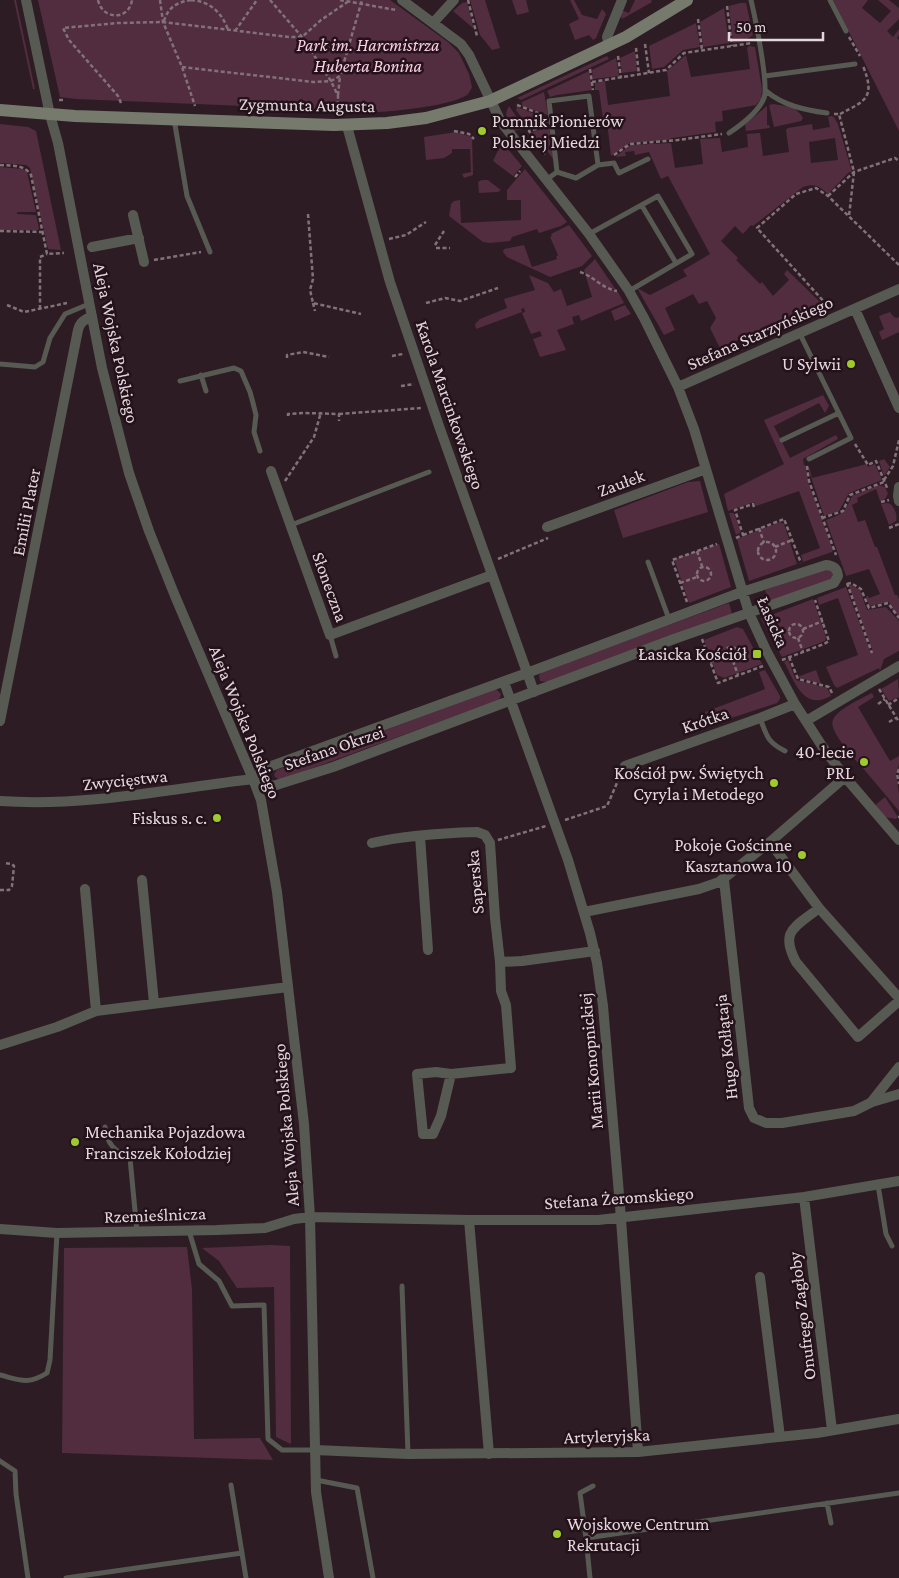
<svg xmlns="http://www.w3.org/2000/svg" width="899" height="1578" font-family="'Crimson Pro',serif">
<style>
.green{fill:#522c3f;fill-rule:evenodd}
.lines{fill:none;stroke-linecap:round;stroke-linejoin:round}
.path{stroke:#827278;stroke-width:2.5;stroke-dasharray:4 2.5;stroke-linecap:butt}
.lane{stroke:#575a52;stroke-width:5}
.street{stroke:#575a52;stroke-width:10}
.secondary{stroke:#757a6c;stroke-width:12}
.poi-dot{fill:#9fca2e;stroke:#24121b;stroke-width:2}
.labels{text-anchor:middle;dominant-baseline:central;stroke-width:5;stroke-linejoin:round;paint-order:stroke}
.park-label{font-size:18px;font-style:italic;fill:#fdcfe4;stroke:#24121b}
.street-label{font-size:18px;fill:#e4d7dc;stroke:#24121b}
.poi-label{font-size:18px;fill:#e4d7dc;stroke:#24121b;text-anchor:end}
</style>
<rect width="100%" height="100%" fill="#2e1c24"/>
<!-- green -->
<path class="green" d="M14,0H16L35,89H33Z
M38,0H390L448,42L459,53L469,74L472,87C471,90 470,91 468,94C454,107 372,114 351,113C338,113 325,110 313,109L76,99L60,97Z
M470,0H485L500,48L492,50L480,35Z
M512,0H526L529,12L517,15Z
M570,0H574L582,15L597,19L602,9L606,14L596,38L593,40L589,35L575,40L569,24L579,19Z
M635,0H651L652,2L622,19L620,14L621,10L629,13Z
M833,0H868L862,8L880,23L891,11L878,0H889L899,8V19L887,31L893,37L899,29V35L897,38L899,40V131Z
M467,2L473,26V28L453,11L462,3Z
M740,3H746L753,35L743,42L733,43L729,6Z
M724,8L729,43L703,47L700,22Z
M696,23L700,47L683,50L664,67L652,69L649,46Z
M749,46L755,47L762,89L761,99L756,105L751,106L722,111L723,121L715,122L716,132L672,138L667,140L630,143L611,156L607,122L603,119L599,90H595V83L605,81L608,105L670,96L667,71L686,55L691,77L750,69L747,48Z
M635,51L637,71L622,73L620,58Z
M607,56L609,59L521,100L517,98Z
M616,58L619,76L593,79L592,70Z
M589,71L592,90L557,95L550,97L547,91Z
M544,92L548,115L522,106V102Z
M773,104C785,106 797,106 803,118L801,121L774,127L769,105Z
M509,106L525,129L514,131C508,123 503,115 509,106Z
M767,106V125H769L770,128L746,131L745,124Z
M517,107L550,120L551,122L530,129L516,110Z
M831,116L834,117L838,124L852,172H849L828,194C819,186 815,183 803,187L753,226L751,225L743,234L735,226L721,241L738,258L736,260L760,284L762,282L773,296L789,280L784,274L787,270L821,303L720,348L710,328L716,318L707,301L699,304L693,294L665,308L675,330L664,335L637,288L650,295L687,276L683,270L710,254L668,176L661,179L649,152L635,155L634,151L625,152L626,156L615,157L631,145L671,143L675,168L703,164L700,139L720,138L722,152L748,147L747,134L760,133L763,156L789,152L786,130L788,128L812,124L813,130L830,127L828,117ZM835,138L838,160L811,163L809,142Z
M0,124L28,127L36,131L61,250L48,249L30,168L26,165L0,163Z
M549,127L554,160L532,132Z
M456,132L472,137L473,172V175L464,178L462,174L471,172L470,149H452V153L444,158L426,160L424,137Z
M502,142L522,166L513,176L493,161Z
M0,167L23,169L27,172L36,212H17V214L36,215L39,228L38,230H0Z
M525,169L567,222L561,226L539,233L537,229L512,237L510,241L490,243L483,242L449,216L451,204L454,201L460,200L461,223L521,220V200H507V190Z
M488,180L489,181L501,190L498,192L479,193L478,182L482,180Z
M569,225L592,256L582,266L550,277L507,257L503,252L504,249L524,245L532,267L557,259L556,257L558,255L550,237L552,236L551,234Z
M595,259L616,290L605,287L618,292L624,303L581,321L579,315L572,317L574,324L557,330L566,350L540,357L533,339L542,336L540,331L531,334L522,313L525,312L524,308L521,309L522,312L476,329L475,324L480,319L507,308L504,299L535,290L529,275L548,283L554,292L561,289L567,306L592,297L584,270Z
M625,305L631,314L615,321L611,311Z
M890,312L893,316L896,318L899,317V332L882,340L879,332L884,329L879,316Z
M823,395L829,406L825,413L819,403L774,426L790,458L836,435L838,439L803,459L804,465L806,466L808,482L833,550L832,552L803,562L801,555L820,548L799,491L756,506L754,502L728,511L724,494L784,464L764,420Z
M884,459L890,467L884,476L879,461Z
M867,464L868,467L875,464L882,480L849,493L839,511L824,516L808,468L809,467L812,478Z
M700,481L708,512L623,538L614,510L688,482Z
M879,485L885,487L888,494L885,499L880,501L876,489L857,498L858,502L852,505L858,522L865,520L875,547H877L895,595H897L899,599V616L893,611L889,602L869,606L866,596H868L869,598L880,594L869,569L846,576L826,520C843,514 845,512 852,496Z
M888,503C894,505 898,515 896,521L889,525L881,504Z
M729,513H734L741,532L736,535Z
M780,522L784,524L797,564L749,581L737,539Z
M719,544L731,587L689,603L674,559Z
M826,569L832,572L833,579L770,603L765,590Z
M851,585L860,590L867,610L886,607L899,621V651L884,659L880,671L879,668L837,688L834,685L826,667L858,655L838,598L819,605L817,598L846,587L871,653L873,652L849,586Z
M813,599L826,637L825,641L782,657L761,619Z
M729,603L732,614L548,682L540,681L539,675L543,671Z
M737,627L743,629L762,664L724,678L717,675L704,640Z
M788,660L796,680L827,688L831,696C803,711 795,682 784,662Z
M765,670L780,696V699L777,703L710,725L705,712L765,689L759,672Z
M816,670L821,684L797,677Z
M898,679L899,697L889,701L881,689Z
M496,689L501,694L499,700L280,780L275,777L274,774L277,770Z
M872,693L874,697L858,707L890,761L899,756V764L896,774L899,794V811L862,767L864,764L861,761L858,763C852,755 828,730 833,720C836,710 862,698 872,693Z
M885,797L898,817L896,819L884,817L873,807Z
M271,1245L290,1246L291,1444L276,1437L274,1287L237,1288L219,1261L202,1248Z
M187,1247L192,1289L194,1439L260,1438L273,1460L62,1453L64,1248Z"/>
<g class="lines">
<!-- path -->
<path class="path" d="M98,0C102,20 129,21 132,0
M160,0L163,22L182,67L195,106
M191,0C209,1 222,12 228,30
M270,0L302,37L331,81L338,96V113
M340,0L396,10
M468,0L477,36
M727,6L732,46
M698,19L702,50
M164,21C168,7 178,2 191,0
M235,31L257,0
M849,37L860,56
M645,44L649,73
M636,48L639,75
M618,56L621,78
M182,67L313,82L331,81L340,76L362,0
M590,69L593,90
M592,82L666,70L684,53L752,43
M338,95L340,76
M59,100H65
M121,103L118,96L69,40L63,28L118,23L163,22L289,37H302L321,20L349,1
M517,105L543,115
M834,114H839L854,172L849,216
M840,114C865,101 876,98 863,66
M543,127L529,131L546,156
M454,131L469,134L474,139
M614,155L630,144L678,140L722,134
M0,165C11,166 24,164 31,175L47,254L64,253
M515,177L520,171
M828,196L854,172L895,158L899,161
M308,214L313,279L310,290L313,303L361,314
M0,231L42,232
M389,239L406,235L426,222
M435,245L444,231
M436,248H450
M154,260L201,252
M580,272C593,276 603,289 617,291
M313,303L315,311
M426,303L445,298L460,301L498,288
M7,305L24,312L67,303
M827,305L757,228L796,194L816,188L828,196L899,265
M40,309V257L47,254
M392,356L403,354
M287,358V355L303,352L329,357
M401,386L414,384
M339,414L422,408
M288,416V414L305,413L339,414V421
M855,444L868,465L876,461L888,490
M807,466L809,481L836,555
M884,480L893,466L899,440
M285,481L314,437L321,412
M881,502L889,500
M822,518L843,511L850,495L884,482
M759,528L764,543
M889,528L899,524
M743,535L784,519L801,563
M736,538L743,535L735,510L753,504L754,507
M758 551a9 9 0 1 1 18 0a9 9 0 1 1-18 0Z
M775,547L792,540
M697,551L702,566
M498,559L548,538
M697 574a7 7 0 1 1 14 0a7 7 0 1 1-14 0Z
M680,583L697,577
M847,583L872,653
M847,584L851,583L861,589L869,608L888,603L899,618
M687,602L672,560L717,544
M789 631a7 7 0 1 1 14 0a7 7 0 1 1-14 0Z
M803,629L823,621
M798,638L803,652
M702,639L718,683L763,666
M724 654a7 7 0 1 1 14 0a7 7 0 1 1-14 0Z
M789,657L798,679L829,687L832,693
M782,660L824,644L829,641L815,600
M733,661L738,675
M710,662L724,657
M879,689L899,722
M878,704L885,699
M888,705L899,698
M889,722L896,718
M899,769L897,774L899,784
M898,817H899
M565,820L607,806L620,776
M498,840L546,826
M0,890H9L12,886L14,866L12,864L4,863"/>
<!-- lane -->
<path class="lane" d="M830,0L846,31
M765,76L855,64
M766,91C784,106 805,110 827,113
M174,119L187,196L210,252
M729,133C741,125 758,113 764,98C769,85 755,17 751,0
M557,172L549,101L589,96L598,165
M546,180L557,172L576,178L598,165L614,163L619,173L648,159
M642,206L676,263
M589,234L658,196L692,254L629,291
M800,334L851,438L809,459
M0,364L35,367L43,362L50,338L65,314L89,304
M201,375L206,391
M180,381L234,368L241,371L250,392L253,403L256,415L254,432L260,451
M782,440L839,413
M291,525L429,472
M648,562L669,619
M330,635L336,656
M760,718C767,736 767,742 785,751
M105,1127C107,1145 115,1151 130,1158L137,1232
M878,1185L886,1234L892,1246
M189,1231L199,1264L219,1281L232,1306L264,1305L268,1439L282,1450H315
M402,1286L408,1454
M0,1375C20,1380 28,1385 47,1373L50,1360L57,1233
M0,1461L15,1471L16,1494L28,1578
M316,1480L357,1488L373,1578
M231,1485L246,1578
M827,1503L831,1523
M586,1538L580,1493L593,1486
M66,1578L242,1553
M590,1578L586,1538L899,1493"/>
<!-- street -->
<path class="street" d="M26,0L50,115L58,143L102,368L129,473L149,531L175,596L253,779L261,800L277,892L304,1124L310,1217L316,1492L329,1578
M402,0L461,44L469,55L501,122L589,234L629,291L644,318L678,387L694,429L749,613L766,650L795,704L822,746L845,777L899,840
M433,23L454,0
M609,45L607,37L622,0
M347,126L390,282L439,426L534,692
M133,215L144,262
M92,247L139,238
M855,309L899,408
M678,387L899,289
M271,471L330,635L492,575
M899,487L898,496L899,501
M547,527L706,469
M504,682L568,860L590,933L597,963L603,1006L620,1206L638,1452
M0,721L78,330C80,322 84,320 92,316
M806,721L899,666
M625,766L760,718L795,704
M0,801C86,807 169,789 253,779L273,786L333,767L674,639L834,583L838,576C837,568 834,566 826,565L742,592L527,673L266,768L253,779
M420,836L428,950
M770,842L819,908L899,998
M372,843C406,835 442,833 477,832L485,835L490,843L495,918L500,962L522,961L595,951
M142,880L154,1003
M724,880L749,1108L754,1118L766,1123H782L854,1111L872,1102L899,1094
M85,889L96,1011
M819,908C796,927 779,930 796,962L858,1037L899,1001
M584,912L699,889L719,882L770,842L845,777
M0,1045L57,1027L96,1011L288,987
M451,1074L441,1116L433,1134H423L417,1074L436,1072L451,1074L511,1068L506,1005L501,991L500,962
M872,1101L899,1067
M804,1197L832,1430
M469,1220L489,1454
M0,1229L57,1233L217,1230L265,1228L294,1219L310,1217L469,1220H598L804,1197L899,1181
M760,1277L780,1437
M315,1450L408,1454L638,1452L817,1433L899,1419"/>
<!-- secondary -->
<path class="secondary" d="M0,110L75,116L334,125L387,123L426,118L490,101L626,37L687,0"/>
</g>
<!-- markers -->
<g class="poi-dot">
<circle cx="482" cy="131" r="5"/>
<circle cx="851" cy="364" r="5"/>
<rect x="752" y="649" width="10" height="10" rx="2.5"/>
<circle cx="864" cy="762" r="5"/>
<circle cx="774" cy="783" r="5"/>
<circle cx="217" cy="818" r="5"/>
<circle cx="802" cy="855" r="5"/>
<circle cx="75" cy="1142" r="5"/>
<circle cx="557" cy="1534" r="5"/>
</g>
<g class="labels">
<!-- park labels -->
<g class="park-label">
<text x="368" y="45">Park im. Harcmistrza<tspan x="368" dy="21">Huberta Bonina</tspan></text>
</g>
<!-- street labels -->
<g class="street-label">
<text transform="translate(307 105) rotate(1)">Zygmunta Augusta</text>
<text transform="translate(760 333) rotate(-24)">Stefana Starzyńskiego</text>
<text transform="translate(116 343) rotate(78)">Aleja Wojska Polskiego</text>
<text transform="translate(450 405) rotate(71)">Karola Marcinkowskiego</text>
<text transform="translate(621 483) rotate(-20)">Zaułek</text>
<text transform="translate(26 512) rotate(-79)">Emilii Plater</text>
<text transform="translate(330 587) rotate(70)">Słoneczna</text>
<text transform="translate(773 622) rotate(66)">Łasicka</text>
<text transform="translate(705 720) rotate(-19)">Krótka</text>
<text transform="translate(245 722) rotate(68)">Aleja Wojska Polskiego</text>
<text transform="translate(334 748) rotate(-19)">Stefana Okrzei</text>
<text transform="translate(125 780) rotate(-6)">Zwycięstwa</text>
<text transform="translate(475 882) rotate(-95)">Saperska</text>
<text transform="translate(726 1047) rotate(-96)">Hugo Kołłątaja</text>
<text transform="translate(591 1061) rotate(-95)">Marii Konopnickiej</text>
<text transform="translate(286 1125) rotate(-95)">Aleja Wojska Polskiego</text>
<text transform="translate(619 1198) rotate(-4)">Stefana Żeromskiego</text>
<text transform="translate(155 1215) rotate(-2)">Rzemieślnicza</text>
<text transform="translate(802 1316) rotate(-97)">Onufrego Zagłoby</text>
<text transform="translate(607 1436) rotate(-2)">Artyleryjska</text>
</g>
<!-- poi labels -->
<g class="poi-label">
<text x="492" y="121" text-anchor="start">Pomnik Pionierów<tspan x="492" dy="21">Polskiej Miedzi</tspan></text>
<text x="841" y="364">U Sylwii</text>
<text x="747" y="654">Łasicka Kościół</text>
<text x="854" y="752">40-lecie<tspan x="854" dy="21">PRL</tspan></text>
<text x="764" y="773">Kościół pw. Świętych<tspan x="764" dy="21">Cyryla i Metodego</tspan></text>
<text x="207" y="818">Fiskus s. c.</text>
<text x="792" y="845">Pokoje Gościnne<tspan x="792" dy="21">Kasztanowa 10</tspan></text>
<text x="85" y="1132" text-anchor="start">Mechanika Pojazdowa<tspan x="85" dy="21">Franciszek Kołodziej</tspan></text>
<text x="567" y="1524" text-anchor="start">Wojskowe Centrum<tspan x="567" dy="21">Rekrutacji</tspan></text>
</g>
</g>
<!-- scale -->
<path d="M729 32v8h94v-8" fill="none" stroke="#e4d7dc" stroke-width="2.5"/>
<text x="736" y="32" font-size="15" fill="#e4d7dc" stroke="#24121b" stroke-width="4" paint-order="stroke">50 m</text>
</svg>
